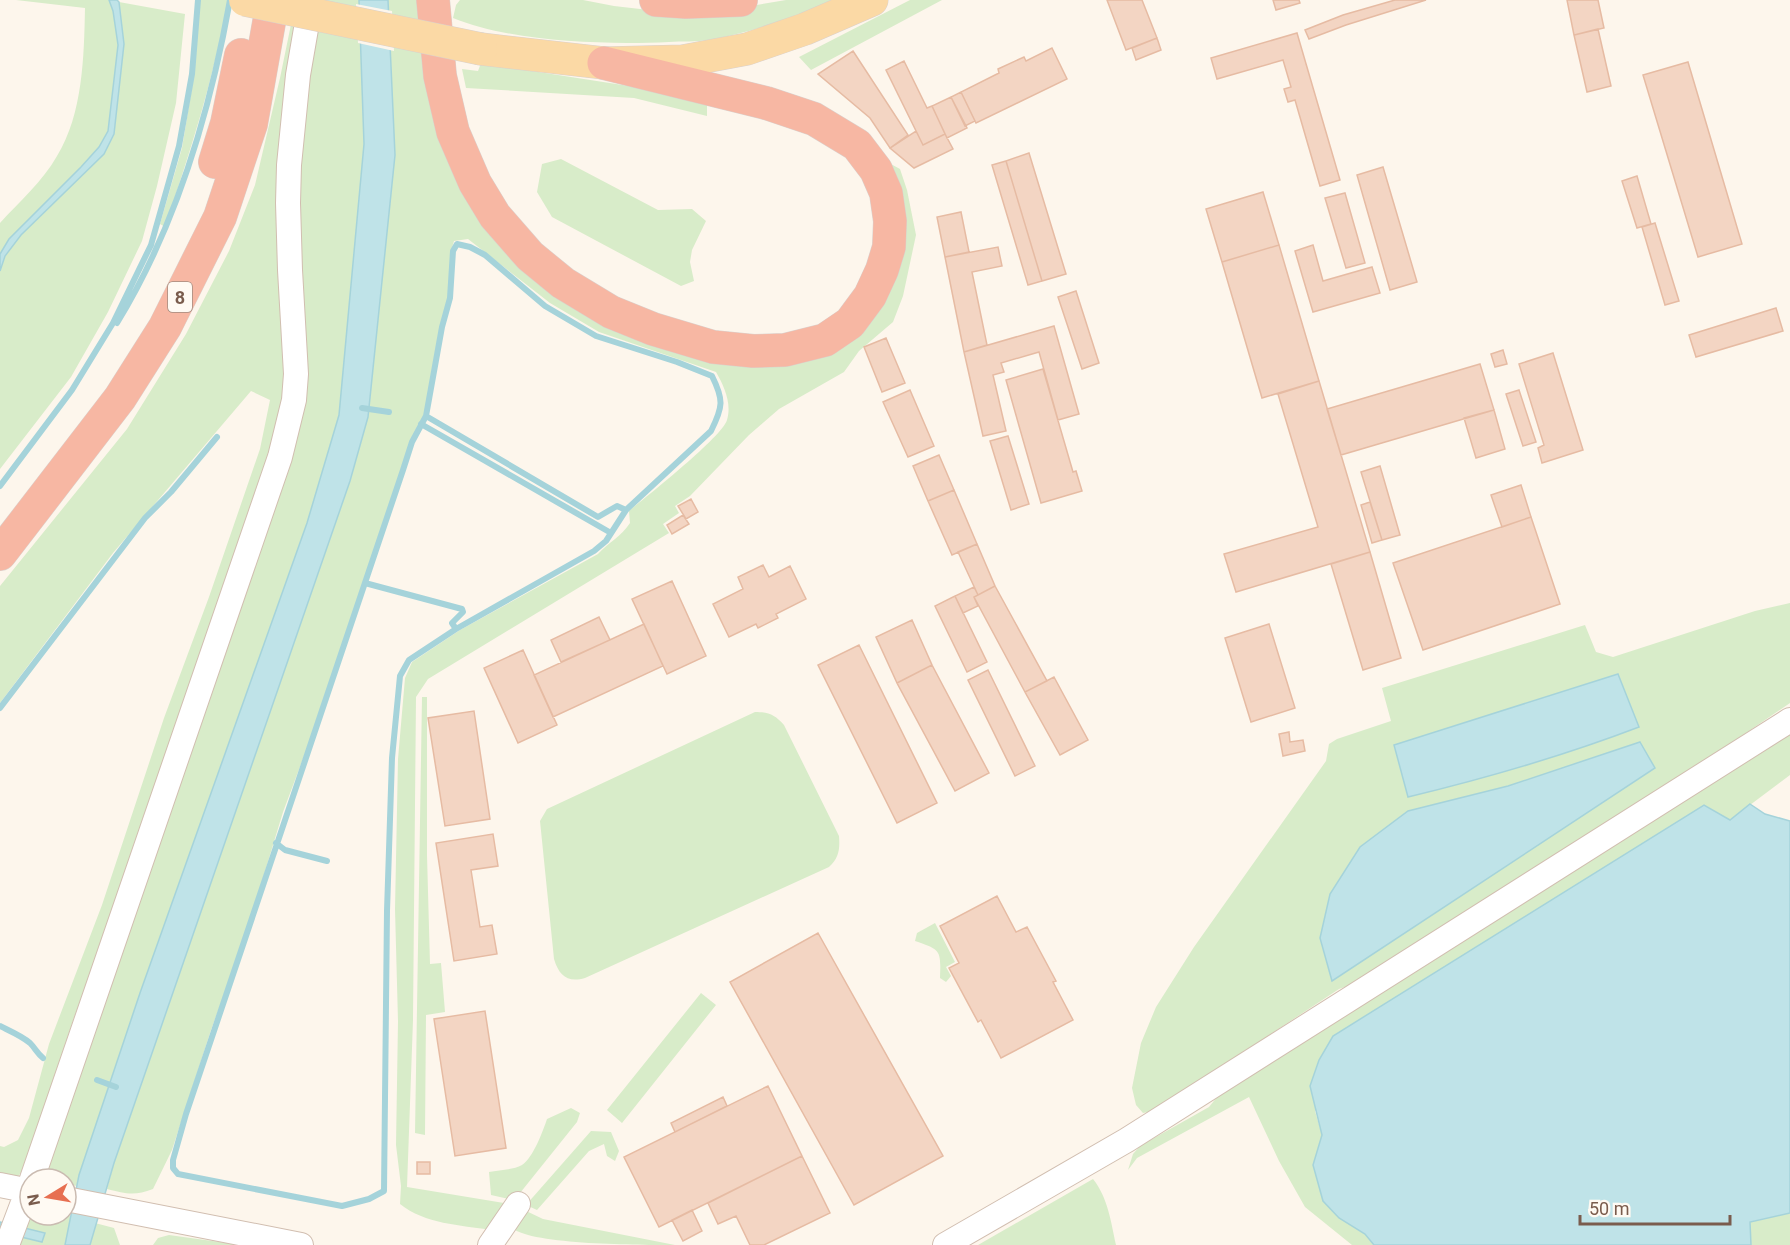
<svg xmlns="http://www.w3.org/2000/svg" width="1790" height="1245" font-family="Roboto,sans-serif">
<style>
.green{fill:#d8ecc9;fill-rule:evenodd}
.water{fill:#bfe3e8;stroke:#a5d3da;stroke-width:1.5}
.pier{fill:#fdf6ec}
.lines{fill:none;stroke-linecap:round;stroke-linejoin:round}
.stream{stroke:#a5d3da;stroke-width:6}
.building{fill:#f3d5c3;stroke:#e6bba3;stroke-width:1.5}
.minor-casing{stroke:#d1beb0;stroke-width:26}
.major-casing{stroke:#dad1cd;stroke-width:33}
.highway-casing{stroke:#dad1cd;stroke-width:34}
.minor{stroke:#fff;stroke-width:24}
.major{stroke:#fbd9a5;stroke-width:32}
.highway{stroke:#f7b7a3;stroke-width:33}
.major-bridge-casing{stroke:#dad1cd;stroke-width:33;stroke-linecap:butt}
.major-bridge{stroke:#fbd9a5;stroke-width:32}
.labels{text-anchor:middle;dominant-baseline:central;stroke-width:4.5;stroke-linejoin:round;paint-order:stroke}
.shield{fill:#fffaf3;stroke:#a28b7f;stroke-width:1.5}
.shield-label{font-size:18px;font-weight:bold;fill:#7a5c4d}
</style>
<rect width="100%" height="100%" fill="#fdf6ec"/>
<!-- green -->
<path class="green" d="M16,0H109L113,10L118,45L108,131L99,147L81,167L9,239L0,254V223C19,202 43,181 57,156C83,114 84,56 85,8Z
M200,0H228C214,78 190,152 165,227L160,224L182,148L194,75Z
M296,0L285,386L278,437L209,641L75,1015L22,1171L17,1178L0,1177V1146L4,1147L18,1140L29,1118L49,1044L102,905L164,718L209,597L260,449L270,400L251,391L113,553L0,703V586L127,429L186,334L229,251L255,185L280,78Z
M320,0H359L364,144L339,415L307,523L140,993L77,1186L66,1184V1179H50L45,1173L86,1044L269,526L289,461L297,207L307,78Z
M388,0H418L510,249L752,359L876,300L889,163L900,169L907,190L916,235L903,296L893,322L859,351L844,372L779,409L749,435L690,496L675,506L679,513L663,524L669,533L428,679L416,697L413,1020L407,1187L510,1204L491,1230C460,1225 425,1224 400,1204L401,1186L396,1145L398,1021L395,909L398,759L405,678L412,662L460,630L598,554C609,542 621,537 630,523L629,511C646,497 722,437 727,420C732,403 724,386 716,372L599,332L550,303L468,239L454,241L451,251L448,298L424,416L411,440L401,469L316,724L283,812L246,934L211,1030L172,1150L153,1189C135,1196 126,1194 107,1189L114,1163L350,481L368,417L395,155Z
M460,0H583L614,6L675,13L751,6L786,0H835C795,17 753,32 709,40C696,42 682,41 669,42C604,45 512,42 453,18L456,5Z
M910,0H942L811,70L799,57Z
M119,2L185,14L176,103L157,186L142,241L108,312L71,377L0,469V271L5,256L21,235L104,154L114,135L124,44Z
M481,63L629,86L707,104V116L634,98L466,88L462,69L478,71Z
M561,159L658,210L692,209L706,221L692,250L690,262L694,281L681,286L552,217L537,192L542,164Z
M1790,603V703L1677,780L1353,984L1339,989L1154,1111L1143,1113L1136,1105L1132,1088L1141,1043L1156,1007L1194,947L1326,761L1329,744L1337,739L1391,721L1382,688L1585,625L1596,652L1613,657L1755,611ZM1508,786L1332,980L1321,938L1330,894L1408,811Z
M422,697H427V855L430,964L441,963L445,1012L426,1015L425,1135L415,1133Z
M755,712C769,712 775,715 784,725L839,836C840,849 839,858 829,867L585,978C568,983 559,976 554,959L540,821L547,809Z
M1790,731V775L1730,820L1315,1111L1322,1135L1313,1165L1339,1218L1365,1234L1374,1245H1352L1305,1207L1279,1161L1249,1097L1137,1158L1128,1170L1133,1154L1140,1146L1209,1107L1222,1091Z
M935,923L955,962L946,967L951,976L946,982L940,978C941,950 941,950 915,941L917,933Z
M701,993L716,1005L622,1123L607,1110Z
M571,1108L580,1113L577,1122L516,1198L513,1200L491,1195L489,1172C500,1170 513,1170 522,1165C533,1158 543,1131 547,1119Z
M591,1131L611,1132L619,1151L615,1161L607,1156L604,1144L589,1151L537,1210L526,1205Z
M1093,1179C1108,1198 1111,1222 1116,1245H978Z
M522,1209L543,1219L675,1245C642,1245 532,1245 512,1228Z
M1790,1213V1245H1751L1750,1222Z
M30,1215L71,1216L65,1245H18L20,1237L41,1242L24,1228Z
M95,1223L114,1228L120,1245H90Z
M169,1235L241,1245H153L158,1238Z"/>
<!-- water -->
<path class="water" d="M109,0H117L119,2L124,44L114,134L104,154L21,235L5,256L0,271V254L9,239L81,167L99,147L108,131L118,45L113,11Z
M359,0H388L395,155L368,417L350,481L114,1163L90,1245H65L79,1175L140,993L307,523L339,415L364,144Z
M1618,674L1639,727C1563,756 1487,778 1408,797L1394,745Z
M1640,742L1655,768L1332,981L1320,938L1330,894L1360,847L1408,811L1508,786Z
M1750,804L1765,814L1790,821V1213L1750,1222L1751,1245H1374L1365,1234L1339,1218L1323,1201L1313,1165L1322,1135L1310,1086L1319,1060L1333,1036L1704,805L1730,820Z
M0,1222L45,1233L42,1242L0,1232Z"/>
<!-- pier -->
<path class="pier" d="M356,4L392,11L394,51L358,43Z"/>
<g class="lines">
<!-- stream -->
<path class="stream" d="M457,244L470,247L485,255L545,306L596,336L677,362L712,376C724,400 723,407 711,431L626,510L606,541L594,551L456,629L409,660L400,676L392,758L387,911L384,1191L369,1199L342,1206L178,1174L173,1168V1160L186,1114L403,470L412,442L426,416L442,327L450,298L453,251Z
M117,323C177,225 210,112 230,0
M362,408L389,412
M426,416L598,517L617,506L626,510
M421,424L611,533
M0,486L72,390L113,323L151,245L179,146L192,74L198,0
M365,583L462,609L463,612L452,623L456,629
M0,708L145,518L171,492L217,437
M276,843L285,850L327,861
M0,1026C10,1031 22,1036 30,1043C35,1048 37,1053 43,1058
M97,1080L116,1087"/>
</g>
<!-- building -->
<path class="building" d="M1107,0H1142L1157,38L1126,50Z
M1273,0H1299L1300,3L1276,10Z
M1395,0H1426L1346,25L1309,39L1305,30L1343,15Z
M1567,0H1598L1604,28L1574,35Z
M1598,29L1611,86L1587,92L1574,35Z
M1297,33L1340,180L1320,186L1295,100L1288,102L1284,89L1291,87L1283,60L1217,79L1211,58Z
M1157,38L1161,50L1136,60L1132,48Z
M1052,48L1067,79L976,123L961,92L999,73L998,69L1024,57L1026,61Z
M853,51L908,135L890,148L870,118L818,74Z
M904,61L927,108L932,106L945,134L923,145L886,70Z
M1688,62L1742,244L1698,257L1643,75Z
M961,92L975,121L965,126L951,97Z
M951,97L967,128L947,138L932,106Z
M916,131L923,145L945,134L953,149L914,168L890,148Z
M1029,153L1066,274L1042,281L1006,161Z
M1006,161L1042,281L1028,285L992,165Z
M1383,167L1417,282L1390,290L1357,175Z
M1637,176L1651,224L1637,228L1622,181Z
M1263,192L1279,245L1222,262L1206,209Z
M1345,193L1365,263L1346,268L1325,198Z
M961,212L969,252L945,257L937,217Z
M1655,223L1679,301L1665,305L1642,227Z
M1279,245L1319,381L1262,398L1222,262Z
M1313,245L1323,281L1372,267L1380,293L1313,312L1295,251Z
M998,247L1002,266L972,272L987,345L964,352L945,257Z
M1076,291L1099,363L1082,369L1058,297Z
M1776,308L1783,331L1696,357L1689,335Z
M1054,326L1079,414L1058,420L1039,352L1001,363L1004,372L993,375L1006,431L983,436L964,352Z
M886,338L905,383L882,392L864,347Z
M1503,350L1507,364L1495,367L1491,354Z
M1553,353L1583,450L1542,463L1538,448L1544,445L1519,364Z
M1480,364L1494,410L1341,455L1327,409Z
M1043,369L1073,472L1076,471L1082,491L1041,503L1006,380Z
M1319,381L1370,552L1236,592L1224,554L1318,527L1278,394Z
M910,390L934,446L908,457L883,402Z
M1519,390L1536,442L1523,446L1506,394Z
M1494,410L1505,449L1476,458L1464,418Z
M1008,436L1029,504L1011,510L990,441Z
M939,455L954,490L928,501L913,466Z
M1380,466L1400,535L1382,540L1361,472Z
M1521,485L1531,517L1502,527L1491,495Z
M954,490L977,544L952,555L928,501Z
M691,499L698,512L686,519L678,506Z
M1370,502L1382,540L1372,543L1361,505Z
M683,515L689,524L672,534L667,525Z
M1531,517L1560,604L1423,650L1393,563Z
M977,544L995,586L978,595L958,552Z
M1370,552L1401,658L1363,670L1331,564Z
M763,565L769,577L790,566L806,599L776,614L778,618L758,628L756,624L729,637L713,604L743,589L738,577Z
M672,581L706,656L667,674L632,599Z
M995,586L1047,681L1025,692L974,597Z
M974,587L978,595L974,597L978,606L963,613L955,596Z
M955,596L987,662L967,672L935,606Z
M599,617L610,640L561,662L551,640Z
M912,620L932,665L897,683L876,637Z
M644,624L663,666L553,717L534,675Z
M1269,624L1295,708L1251,722L1225,638Z
M859,645L937,803L897,823L818,665Z
M523,650L557,725L518,743L484,668Z
M932,665L989,773L955,791L897,683Z
M988,670L1035,766L1015,776L968,680Z
M1054,677L1088,740L1060,755L1025,692Z
M474,711L490,819L445,826L428,718Z
M1289,732L1290,742L1303,740L1305,751L1283,756L1279,734Z
M493,834L498,866L471,870L480,927L492,925L497,954L454,961L436,843Z
M997,896L1016,932L1027,927L1056,981L1053,982L1073,1020L1001,1058L981,1020L978,1022L949,968L959,963L940,926Z
M818,933L943,1156L854,1205L730,982Z
M485,1011L506,1148L455,1156L434,1019Z
M768,1086L802,1156L659,1227L624,1157Z
M723,1097L727,1106L675,1132L671,1123Z
M802,1156L830,1213L764,1245H750L736,1216L718,1224L708,1203Z
M417,1162H430V1174H417Z
M692,1210L702,1231L683,1241L672,1220Z"/>
<g class="lines">
<!-- minor casing -->
<g class="minor-casing">
<path id="minor" d="M32,1179L280,457L294,400L296,374L290,270L288,203L289,165L298,75L311,0
M0,1185L30,1191
M66,1199L301,1245
M7,1245L30,1184
M490,1245L518,1204
M945,1245L1127,1140L1790,720"/>
</g>
<!-- major casing -->
<g class="major-casing">
<path id="major" d="M481,49L604,63L683,61L747,49L805,29L872,0"/>
</g>
<!-- highway casing -->
<g class="highway-casing">
<path id="highway" d="M433,0L440,76L453,132L475,183L495,216L530,256L563,283L611,312L653,329L713,347L753,351L785,350L825,340L850,323L870,296L882,270L889,247L890,221L886,193L876,170L857,145L814,119L766,103L604,63
M656,0L686,2L741,0
M215,162L227,123L241,55
M0,554L120,398L165,327L220,217L251,124L273,0"/>
</g>
<!-- minor -->
<use href="#minor" class="minor"/>
<!-- major -->
<use href="#major" class="major"/>
<!-- highway -->
<use href="#highway" class="highway"/>
<!-- major-bridge casing -->
<g class="major-bridge-casing">
<path id="major-bridge" d="M245,0L481,49"/>
</g>
<!-- major-bridge -->
<use href="#major-bridge" class="major-bridge"/>
</g>
<g class="labels">
<!-- shield labels -->
<rect class="shield" x="168" y="282" width="24" height="30" rx="4.5"/>
<g class="shield-label">
<text x="180" y="297">8</text>
</g>
</g>
<!-- north arrow -->
<g transform="translate(48 1197) rotate(259)"><circle r="28" fill="#fffaf3" stroke="#cabbb1" stroke-width="1.5"/>
<path d="M0-4.5L10 22L0 15L-10 22Z" fill="#e76f51"/>
<text y="-9" font-size="16" font-weight="bold" text-anchor="middle" fill="#7a5c4d">N</text>
</g>
<!-- scale -->
<path d="M1580 1215v9h150v-9" fill="none" stroke="#7a5c4d" stroke-width="3"/>
<text x="1589" y="1215" font-size="18" fill="#7a5c4d" stroke="#fffaf3" stroke-width="4.5" paint-order="stroke">50 m</text>
</svg>
